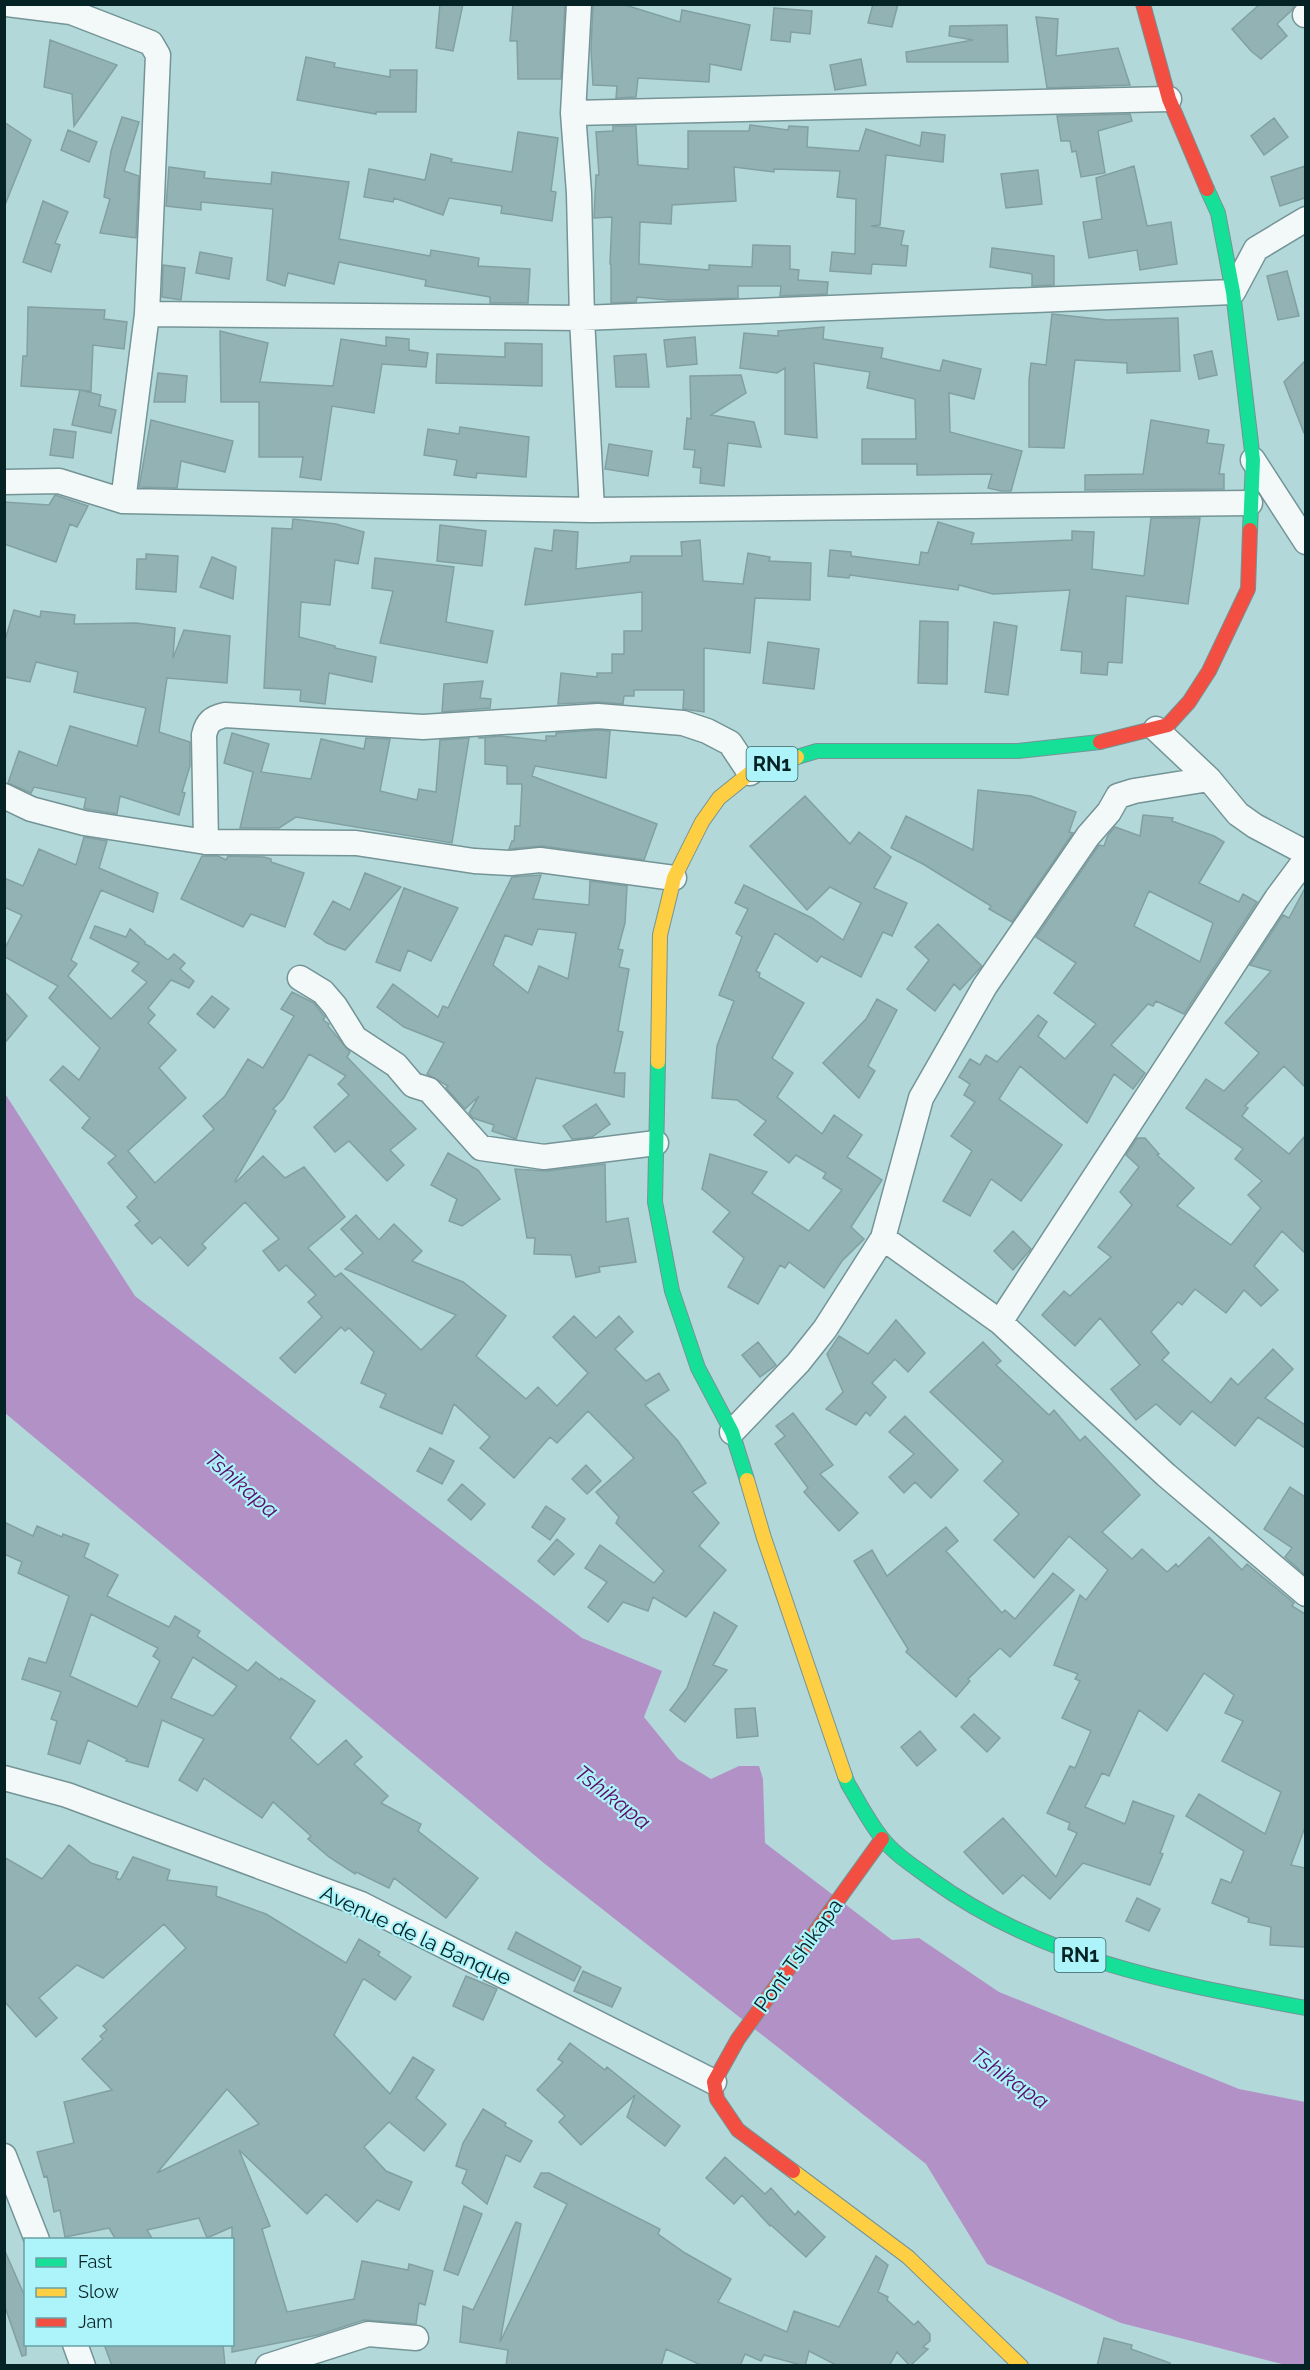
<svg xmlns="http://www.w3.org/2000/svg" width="1310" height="2370" font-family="Raleway,sans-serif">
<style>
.water{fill:#b291c6}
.building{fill:#93b2b4;stroke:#82a0a2;stroke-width:1.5;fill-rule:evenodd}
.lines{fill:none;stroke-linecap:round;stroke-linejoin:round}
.street-casing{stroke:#749496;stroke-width:27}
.fast-casing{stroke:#749496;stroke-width:16}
.slow-casing{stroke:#749496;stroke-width:16}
.jam-casing{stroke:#749496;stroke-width:16}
.street{stroke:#f3f9f9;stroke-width:24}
.fast{stroke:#16e098;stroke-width:14}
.slow{stroke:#ffcf43;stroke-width:14}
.jam{stroke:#f24e42;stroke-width:14}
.labels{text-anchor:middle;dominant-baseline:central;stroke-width:4.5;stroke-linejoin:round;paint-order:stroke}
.shield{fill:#adf4fa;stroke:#376265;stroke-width:1.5}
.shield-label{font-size:20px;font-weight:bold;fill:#052325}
.street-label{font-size:21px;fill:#052325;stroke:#adf4fa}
.water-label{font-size:22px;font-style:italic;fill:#5f0d6b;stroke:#adf4fa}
</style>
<rect width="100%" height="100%" fill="#b2d8da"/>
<!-- water -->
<path class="water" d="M4,1092L135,1296L582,1638L662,1671L644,1717L678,1759L711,1779L739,1766H759L763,1779L765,1843L892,1940L919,1938L999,1992L1239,2089L1305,2102V2365H1286L1121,2323L987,2264L926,2164L545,1864L5,1413Z"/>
<!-- building -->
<path class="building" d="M440,4H463L453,51L436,48Z
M513,4H565L561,79H518L517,41H510Z
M593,4H622L680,22L682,10L750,25L741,70L710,64L709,82L638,78L636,97L616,98L617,86L593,85L591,50Z
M873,4H898L892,27L868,23Z
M1260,4H1295L1291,11L1277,24L1287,36L1261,59L1251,51L1232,29Z
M774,8L812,11L810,34L791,32L790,42L771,40Z
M1036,17L1058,19L1056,56L1118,48L1130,85L1047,88Z
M1007,25L1008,62H907L906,52L973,40L949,36L950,26Z
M50,40L117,65L74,126L72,94L44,87Z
M306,57L335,63L334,67L390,77V70H417L416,112H376V114L297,100Z
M861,59L866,85L835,90L830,65Z
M1130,114L1132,121L1098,131L1105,173L1081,177L1076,151L1072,152L1070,141H1061L1057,116Z
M122,117L139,122L124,171L139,176L136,238L100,233L110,199L104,197L111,151Z
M1274,118L1288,137L1264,155L1251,136Z
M4,122L31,140L5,205L4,204Z
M750,125L788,130L789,126L808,127L807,147L859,151L866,129L920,146L922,132L945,135L943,162L886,155L880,225L871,226L904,231L901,245L908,246L906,266L872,264L871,274L830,271L832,252L855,254L856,199L837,197L840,171L774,169V172L734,167L736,201L672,205L671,224L640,222L639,264L709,270V265L752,267L753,245L790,246V269L799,270L798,280L828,282L827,294L780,296L781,286H738V298L669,300L637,297L636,302L611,303V265L610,264L612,217L594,218L596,175H599L596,132L613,131V126H636L638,165L688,169V131H749Z
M68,130L97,142L89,162L61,150Z
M518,132L558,138L551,191L556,192L552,221L501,213L502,206L449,198L443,215L394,198L393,202L364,197L369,169L425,180L431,154L452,159L451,162L512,172Z
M1134,166L1147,226L1171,222L1177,264L1140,270L1137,250L1089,258L1083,222L1102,219L1096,178Z
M1305,166V198L1280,206L1271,177Z
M169,167L205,172L204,178L271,184L272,172L349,182L339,239L430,256L431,250L479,258L478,266L530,269L528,303H490V297L425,286L426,280L339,262L334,284L288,273L285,286L267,280L273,209L201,202V210L166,206Z
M1038,170L1042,204L1006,208L1001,174Z
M43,201L68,212L55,243L60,245L51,272L23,262Z
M992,248L1054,256V285L1032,286V274L990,267Z
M200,252L232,258L229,279L196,273Z
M163,265L185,268L181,300L162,297Z
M1287,271L1299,316L1278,320L1267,276Z
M28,307L105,310L104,319L127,322L124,349L93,345L91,391L80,390L101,395L99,406L116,410L111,433L72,425L80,390L21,386L23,356H27Z
M1052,314L1107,320L1178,318L1180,371L1127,373V363L1075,360L1064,448L1029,447V380L1031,363L1046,365Z
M824,327L823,339L883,348L881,358L940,371L943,360L981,369L974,399L949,393L950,432L1022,451L1011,491H1001L988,488L992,474L917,475V464H862V439H916L915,399L867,388L870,372L814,363L817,438L785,434V368L777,373L740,368L744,333L778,336V331Z
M220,331L268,343L260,382L333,386L341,339L386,346V337L409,339V350L428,353L426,367L382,364L374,413L332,406L321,480L300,477L303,457H259V402H221Z
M695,337L697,364L667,367L664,340Z
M505,343L542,344V386L436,383L437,354L505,357Z
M1212,351L1217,375L1199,379L1194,355Z
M646,354L649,387H616L614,356Z
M1305,361V433H1304L1284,382Z
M158,373L187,376L185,402H154Z
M741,375L746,393L711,415L754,422L761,447L728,443L724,486L700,483L701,468L693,467L695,450L684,449L687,418L691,419L690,376Z
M151,420L233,441L225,472L181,461L177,488L139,487Z
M1151,420L1209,430L1207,443L1224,445L1219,474H1224V489L1085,490V475L1143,474Z
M460,427L529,437L526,477L477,473L476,478L454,475L457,460L424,455L428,429L459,434Z
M54,429L76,432L73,458L50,455Z
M609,444L652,451L648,476L605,469Z
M55,495L88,506L77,527L70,524L56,562L4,544V502L49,505Z
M1151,518H1200L1188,604L1126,596L1122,663L1108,662L1107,675L1081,673L1082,652L1061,650L1070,590L993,594L959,585L958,590L850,575L849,578L828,576L830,550L851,552V556L919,565L921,552L928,553L938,522L974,533L971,544L1072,540V531L1094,532L1092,569L1144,576Z
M293,519L336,524L364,532L358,564L335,560L330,605L301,602L299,637L335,646V648L376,657L372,682L329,673L325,704L300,701L301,690L264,688L272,528L292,529Z
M440,525L486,531L482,566L437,561Z
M554,530L578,532L576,569L630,562L631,556H682L681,542L700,540L703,581L743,584L748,553L770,557L769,561L811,563L810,600L755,598L750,653L704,648V712L683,709L684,690H634V696H624L623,704L597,702L558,704L561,673L597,677V673H612V654H624V631H642V592L525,605L535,548L552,551Z
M146,554L178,556L176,592L136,589L137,559H146Z
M212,557L236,567L233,599L200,587Z
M375,558L454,567L446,622L493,631L487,663L380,643L393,591L372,588Z
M14,610L40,617L41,611L75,615L74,624L136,623L175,628L173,658L184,630L230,636L227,683L167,678L159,732L190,742V766L182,792L185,793L179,815L120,796L117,814L87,809L84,808L86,798L34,787L31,793L8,783L19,751L57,766L70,726L137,746L146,708L74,692L78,672L36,662L30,682L4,677V643Z
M920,621L948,622L947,684L918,683Z
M994,622L1017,626L1008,695L985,692Z
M768,642L819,649L814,689L763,683Z
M483,681L480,698L491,699L490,708L442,712L444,684Z
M598,730L610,731L606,778L535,766L532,776L657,824L644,860L542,846L509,849L512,841H514L515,826H520L522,784H507V766L485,764V738H478L501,736L546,741V736H556V733Z
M232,733L269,744L261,772L311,779L321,739L364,749L366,738L390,739L380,791L417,800L419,789L436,792L440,740L469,738L452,843L296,817L279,828H240L253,772L224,763Z
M978,790L1031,796L1076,812L1069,832L1073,833L1012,922L989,909L991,906L923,864L891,848L906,816L973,850Z
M805,796L850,844L859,832L891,857L874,888L907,903L892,936L883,932L861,977L821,956L817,962L775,933L756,971L760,973L759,977L804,1003L772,1058L793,1073L777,1097L822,1134L834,1115L862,1135L847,1157L882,1180L851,1227L864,1239L842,1261L824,1288L789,1262L785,1268L780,1265L758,1304L728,1287L744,1258L713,1232L730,1212L702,1189L710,1154L767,1172L752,1193L809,1231L842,1190L823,1178L826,1173L796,1155L789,1163L754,1135L766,1121L737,1100L712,1098L717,1046L734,1001L719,995L742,937L736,933L748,909L735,903L744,885L812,918L843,940L861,903L830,887L807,910L750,846Z
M1143,815L1173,818L1172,821L1214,836L1224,842L1199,883L1239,902L1243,894L1257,902L1184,1014L1156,1001L1153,1006L1148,1004L1111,1045L1145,1073L1133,1089L1114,1074L1087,1123L1020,1066L999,1099L1062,1145L1021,1201L991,1179L970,1216L943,1201L972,1151L951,1136L975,1102L964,1095L970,1084L959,1077L970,1059L980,1065L986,1055L997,1062L1038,1015L1047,1022L1038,1036L1065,1059L1096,1024L1054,993L1076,963L1036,937L1099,845L1104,846L1108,835L1115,827L1140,836ZM1149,891L1213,923L1200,962L1134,926Z
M84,837L107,841L99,868L158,893L153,912L101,890L71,960L77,964L68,976L111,1019L147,982L132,971L139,963L90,938L95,926L126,937L130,929L145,942V944L151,947L168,960L174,954L185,963L180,969L194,981L189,988L171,980L148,1008L155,1015L148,1023L176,1050L159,1068L186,1098L128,1151L155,1183L214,1129L203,1116L225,1096L248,1059L263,1068L294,1016L281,1009L292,992L314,1003L325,1017L323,1020L329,1024L328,1026L350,1052L347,1057L416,1129L390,1150L404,1165L387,1181L349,1141L335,1152L314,1127L349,1095L338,1084L346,1076L309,1054L283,1099L273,1109L276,1111L235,1181L236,1182L263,1156L285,1178L304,1167L345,1217L308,1248L335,1277L341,1273L421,1350L456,1315L345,1269L363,1253L341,1229L356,1215L379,1240L394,1224L422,1251L412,1261L463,1282L506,1316L476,1356L526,1399L538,1387L557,1406L588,1373L553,1337L574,1316L596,1338L619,1316L633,1332L615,1349L646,1381L659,1373L669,1390L645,1405L678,1441L706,1483L692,1492L719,1523L699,1546L726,1570L686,1617L653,1597L648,1611L623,1602L608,1622L588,1607L607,1582L585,1568L600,1545L654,1583L664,1571L616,1523L619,1517L596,1492L634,1458L588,1411L557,1443L550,1437L514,1478L480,1448L490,1437L454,1404L442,1434L380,1407L386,1394L361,1383L374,1352L349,1328L345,1331L341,1327L295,1373L280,1358L322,1317L308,1302L316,1295L286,1265L279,1271L263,1251L279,1239L245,1202L202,1244L206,1248L188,1266L160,1237L152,1244L135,1225L140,1221L127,1207L137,1197L108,1163L116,1156L82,1128L90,1118L50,1080L63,1066L79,1080L100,1048L49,998L58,986L5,957V948L22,915L4,907V878L23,886L39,849L76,865Z
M202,856H218L226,860L228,856L264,857L271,859V862L304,873L285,927L251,914L243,927L181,899Z
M365,873L401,887L345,950L327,943L314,934L333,901L350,910Z
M541,875L533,899L589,905L590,881L627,886L625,923L618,949L623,950L619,967L629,969L618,1031L623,1032L614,1073H625L624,1097L536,1078L516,1139L492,1131L494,1125L473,1118L469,1113L479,1096L465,1109L446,1088L448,1086L427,1074L444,1043L404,1027L377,1007L393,984L438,1017L443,1006L448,1008L512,877ZM538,929L576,933L568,979L539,966L528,993L493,965L505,935L532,945Z
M404,888L458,908L431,961L408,950L400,971L376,962Z
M1305,888V1087L1284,1066L1245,1106L1248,1108L1242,1116L1289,1154L1305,1136V1253L1282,1231L1254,1266L1278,1290L1261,1306L1244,1290L1226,1313L1195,1289L1182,1305L1178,1302L1151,1332L1169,1353L1162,1360L1211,1403L1231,1378L1238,1385L1273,1349L1293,1369L1265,1398L1305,1425V1448L1258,1417L1235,1446L1192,1411L1180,1425L1156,1404L1136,1420L1111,1389L1140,1365L1100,1318L1075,1346L1042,1315L1064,1291L1070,1296L1111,1257L1098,1247L1132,1205L1120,1192L1139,1167L1126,1155L1137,1138H1145L1159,1154L1157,1155L1194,1188L1177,1206L1231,1245L1261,1208L1248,1195L1262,1181L1235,1159L1243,1149L1186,1108L1206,1079L1224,1091L1259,1053L1225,1023L1271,971L1250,965L1283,915L1289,918Z
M938,924L982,966L960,990L954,984L935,1011L907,989L929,960L915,947Z
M4,991L27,1016L4,1044Z
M212,996L229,1009L214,1028L197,1014Z
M877,999L897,1010L868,1066L875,1071L859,1098L823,1063L866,1019Z
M596,1104L610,1124L592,1137L572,1139L563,1126Z
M448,1153L478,1170L500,1199L462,1226L449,1221L457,1199L431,1185Z
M605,1164L606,1222L628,1218L636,1262L599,1267L600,1272L576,1277L571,1255L534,1254L535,1238H527L515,1169L546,1171Z
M1013,1231L1031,1249L1013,1270L994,1251Z
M896,1320L925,1353L908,1372L895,1359L872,1383L886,1397L870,1416L866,1412L856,1425L826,1409L843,1392L827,1354L839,1336L868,1354Z
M758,1342L776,1365L760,1377L742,1355Z
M983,1342L1001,1361L996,1365L1049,1415L1054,1410L1080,1441L1085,1436L1140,1495L1102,1532L1132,1559L1142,1549L1167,1572L1176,1564L1178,1567L1209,1537L1242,1570L1247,1564L1294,1603L1292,1606L1305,1614V1827L1291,1865L1305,1868V1947L1270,1945L1271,1927L1248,1922L1249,1918L1212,1903L1221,1879L1231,1883L1244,1851L1186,1816L1199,1794L1265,1834L1281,1792L1222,1761L1243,1721L1225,1713L1234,1695L1204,1673L1167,1731L1139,1710L1109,1776L1102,1773L1085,1807L1125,1824L1133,1801L1174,1816L1160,1853L1163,1854L1150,1885L1083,1863L1050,1899L1023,1875L1003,1894L964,1852L1003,1818L1056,1877L1077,1833L1068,1829L1070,1823L1047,1813L1070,1766L1075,1768L1091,1731L1062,1718L1080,1681L1075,1679L1078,1674L1054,1665L1080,1595L1086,1600L1108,1570L1069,1536L1034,1578L994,1540L1019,1514L984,1481L1003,1461L930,1392Z
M793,1413L833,1465L820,1474L858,1513L839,1531L804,1492L808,1488L775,1444L785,1436L776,1426Z
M905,1416L958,1470L931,1498L915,1482L904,1493L889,1477L914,1454L889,1432Z
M430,1448L454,1461L442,1484L417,1471Z
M586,1465L601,1481L587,1494L572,1479Z
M462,1484L485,1504L471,1520L448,1500Z
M1290,1487L1305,1497V1575L1285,1557L1292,1548L1264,1529Z
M546,1506L565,1519L550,1540L532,1527Z
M4,1522L33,1536L37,1526L62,1537L63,1534L89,1544L84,1557L118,1575L107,1596L169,1627L175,1616L200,1631L197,1636L248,1671L256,1662L280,1680L281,1678L315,1701L290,1738L318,1765L346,1740L362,1757L354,1764L388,1796L381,1803L421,1824L418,1831L478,1878L446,1918L394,1878L389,1888L356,1872L355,1874L329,1857L308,1839L311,1836L273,1802L262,1818L204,1778L197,1791L179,1780L204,1739L162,1720L148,1767L126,1761L127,1759L88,1740L80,1764L48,1754L57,1721L51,1719L61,1692L22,1679L29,1658L46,1663L69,1596L18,1573L22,1562L4,1554ZM91,1614L158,1648L153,1656L160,1661L137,1707L70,1676ZM193,1657L237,1686L213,1716L171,1698Z
M946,1527L958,1541L946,1551L1002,1613L1005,1610L1015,1619L1053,1573L1074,1590L1010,1657L1000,1648L968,1679L970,1681L956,1697L906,1652L908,1649L854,1561L872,1550L887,1576Z
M557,1539L574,1554L554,1575L538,1561Z
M714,1612L737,1626L713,1665L727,1670L685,1722L670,1710L687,1688Z
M755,1708L758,1736L737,1738L735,1709Z
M974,1714L1000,1738L987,1752L961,1727Z
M920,1731L936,1750L917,1766L901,1747Z
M69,1845L91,1863L118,1872L116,1878L120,1880L133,1857L170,1870L167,1880L217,1887L216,1896L266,1914L346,1963L359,1939L380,1952L378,1955L411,1977L395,2000L364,1979L362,1981L334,2035L390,2094L413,2057L434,2070L416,2098L446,2124L424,2151L389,2122L364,2147L386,2171L412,2182L399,2210L377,2200L357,2222L326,2194L307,2214L239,2150L270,2226L262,2229L287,2312L354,2299L362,2261L408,2270L409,2264L433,2271L425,2305L419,2303L416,2324L364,2320L318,2335L232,2352V2227L207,2238L199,2218L147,2230L153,2240H116L109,2228L65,2237L60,2210L54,2212L47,2176L44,2177L37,2152L74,2143L64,2102L112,2090L82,2059L103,2039L100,2036L107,2030L103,2026L186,1948L164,1924L103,1978L77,1965L39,1998L57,2018L36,2037L4,2001V1857L42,1879ZM227,2089L259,2124L157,2173Z
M1137,1898L1160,1909L1149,1931L1126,1921Z
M516,1932L581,1967L574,1981L508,1949Z
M583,1971L621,1988L612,2007L574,1991Z
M466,1976L497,1989L483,2020L453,2006Z
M570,2043L605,2070L607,2067L680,2126L665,2146L627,2117L635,2095L581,2145L559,2122L565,2116L537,2090L563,2062L558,2059Z
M483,2109L506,2123L505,2126L532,2141L520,2162L506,2155L487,2204L462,2183L467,2170L456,2166L463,2143Z
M725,2157L765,2194L771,2188L795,2215L798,2211L825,2237L806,2257L771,2225L770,2226L742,2195L734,2204L706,2178Z
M541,2173H549L660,2229L658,2234L685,2253L731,2279L718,2302L787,2332L794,2311L839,2327L876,2256L888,2265L878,2292L888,2297L887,2300L914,2325L918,2321L930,2334V2341L923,2347L928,2349L910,2366L897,2352L889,2366H838L809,2351L805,2366L764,2355L761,2361L745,2354L740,2366H703L666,2349L661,2366H506L508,2350L460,2342L463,2306L473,2310L516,2222L521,2224L500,2342L567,2204L534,2187Z
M464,2206L482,2214L458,2275L444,2270Z
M4,2249L26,2299V2355L22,2356L4,2304Z
M1104,2338L1132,2345L1131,2349L1170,2363V2366H1097Z
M104,2344H223L225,2366H112Z"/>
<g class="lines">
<!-- street casing -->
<g class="street-casing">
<path id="street" d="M7,4L71,12L151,43L158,55L147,314L123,501
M579,4L573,113L579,193L582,318L592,510
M1305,15L1306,14
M573,113L1169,99
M147,314L582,318L1233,292L1256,249L1306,219
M1253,460L1306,542
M4,482L59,481L123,501L592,510L1250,503
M1156,729L1209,779L1238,814L1255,826L1306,853
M4,796L31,809L84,823L206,842L356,843L474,861L511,863L540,860L674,878
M206,842L204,735C207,722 212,718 225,715L423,727L598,716L683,723L707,731L730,743L750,773
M300,978L323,992L335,1006L355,1038L396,1065L413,1085L429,1090L481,1148L544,1157L656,1143
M883,1238L1000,1322L1166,1475L1306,1594
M1000,1322L1277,898L1306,859
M732,1432L798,1363L825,1329L883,1238L921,1098L985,986L1088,836L1109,812L1118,796L1134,791L1209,779
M4,1778L67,1795L361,1904L714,2082
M4,2156L37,2240
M75,2344L83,2366
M268,2366L368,2334L416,2338"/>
</g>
<!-- fast casing -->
<g class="fast-casing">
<path id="fast" d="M1207,189L1218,213L1233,292L1253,460L1250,530
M797,757L817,751H1018L1100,742
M658,1062L655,1202L672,1291L698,1368L732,1432L747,1480
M845,1776L848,1784C859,1802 869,1822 882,1838C894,1854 915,1867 931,1879C1044,1961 1172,1983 1306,2008"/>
</g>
<!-- slow casing -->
<g class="slow-casing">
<path id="slow" d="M658,1062L660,935L674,878L702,822L719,798L750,773L797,757
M747,1480L764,1538L845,1776
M793,2171L908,2257L1021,2366"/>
</g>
<!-- jam casing -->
<g class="jam-casing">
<path id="jam" d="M1143,4L1169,99L1207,189
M1100,742L1168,725L1189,702L1209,671L1248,589L1250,530
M793,2171L738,2130L717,2099L714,2082L738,2039L882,1839"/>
</g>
<!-- street -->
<use href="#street" class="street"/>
<!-- fast -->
<use href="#fast" class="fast"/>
<!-- slow -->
<use href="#slow" class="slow"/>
<!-- jam -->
<use href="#jam" class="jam"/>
</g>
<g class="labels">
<!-- shield labels -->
<g class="shield">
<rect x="746.5" y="747" width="51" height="34" rx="4.5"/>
<rect x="1054.5" y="1938" width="51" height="34" rx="4.5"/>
</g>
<g class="shield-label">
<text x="772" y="764">RN1</text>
<text x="1080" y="1955">RN1</text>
</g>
<!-- street labels -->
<g class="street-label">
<text transform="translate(416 1935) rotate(25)">Avenue de la Banque</text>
<text transform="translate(798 1955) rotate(-54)">Pont Tshikapa</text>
</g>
<!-- water labels -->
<g class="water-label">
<text transform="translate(242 1484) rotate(41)">Tshikapa</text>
<text transform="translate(613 1797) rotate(38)">Tshikapa</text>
<text transform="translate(1010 2078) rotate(35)">Tshikapa</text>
</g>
</g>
<!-- border -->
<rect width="1310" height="2370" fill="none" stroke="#052325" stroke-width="12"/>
<!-- legend -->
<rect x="24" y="2238" width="210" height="108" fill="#adf4fa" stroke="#6aa0a5" stroke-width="1.5"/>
<rect x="36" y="2258" width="30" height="9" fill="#16e098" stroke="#6aa0a5" stroke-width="1.5"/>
<text x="78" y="2268" font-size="18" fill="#052325">Fast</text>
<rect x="36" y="2288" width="30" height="9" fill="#ffcf43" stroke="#6aa0a5" stroke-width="1.5"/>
<text x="78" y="2298" font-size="18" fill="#052325">Slow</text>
<rect x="36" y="2318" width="30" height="9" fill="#f24e42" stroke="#6aa0a5" stroke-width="1.5"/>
<text x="78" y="2328" font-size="18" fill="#052325">Jam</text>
</svg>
